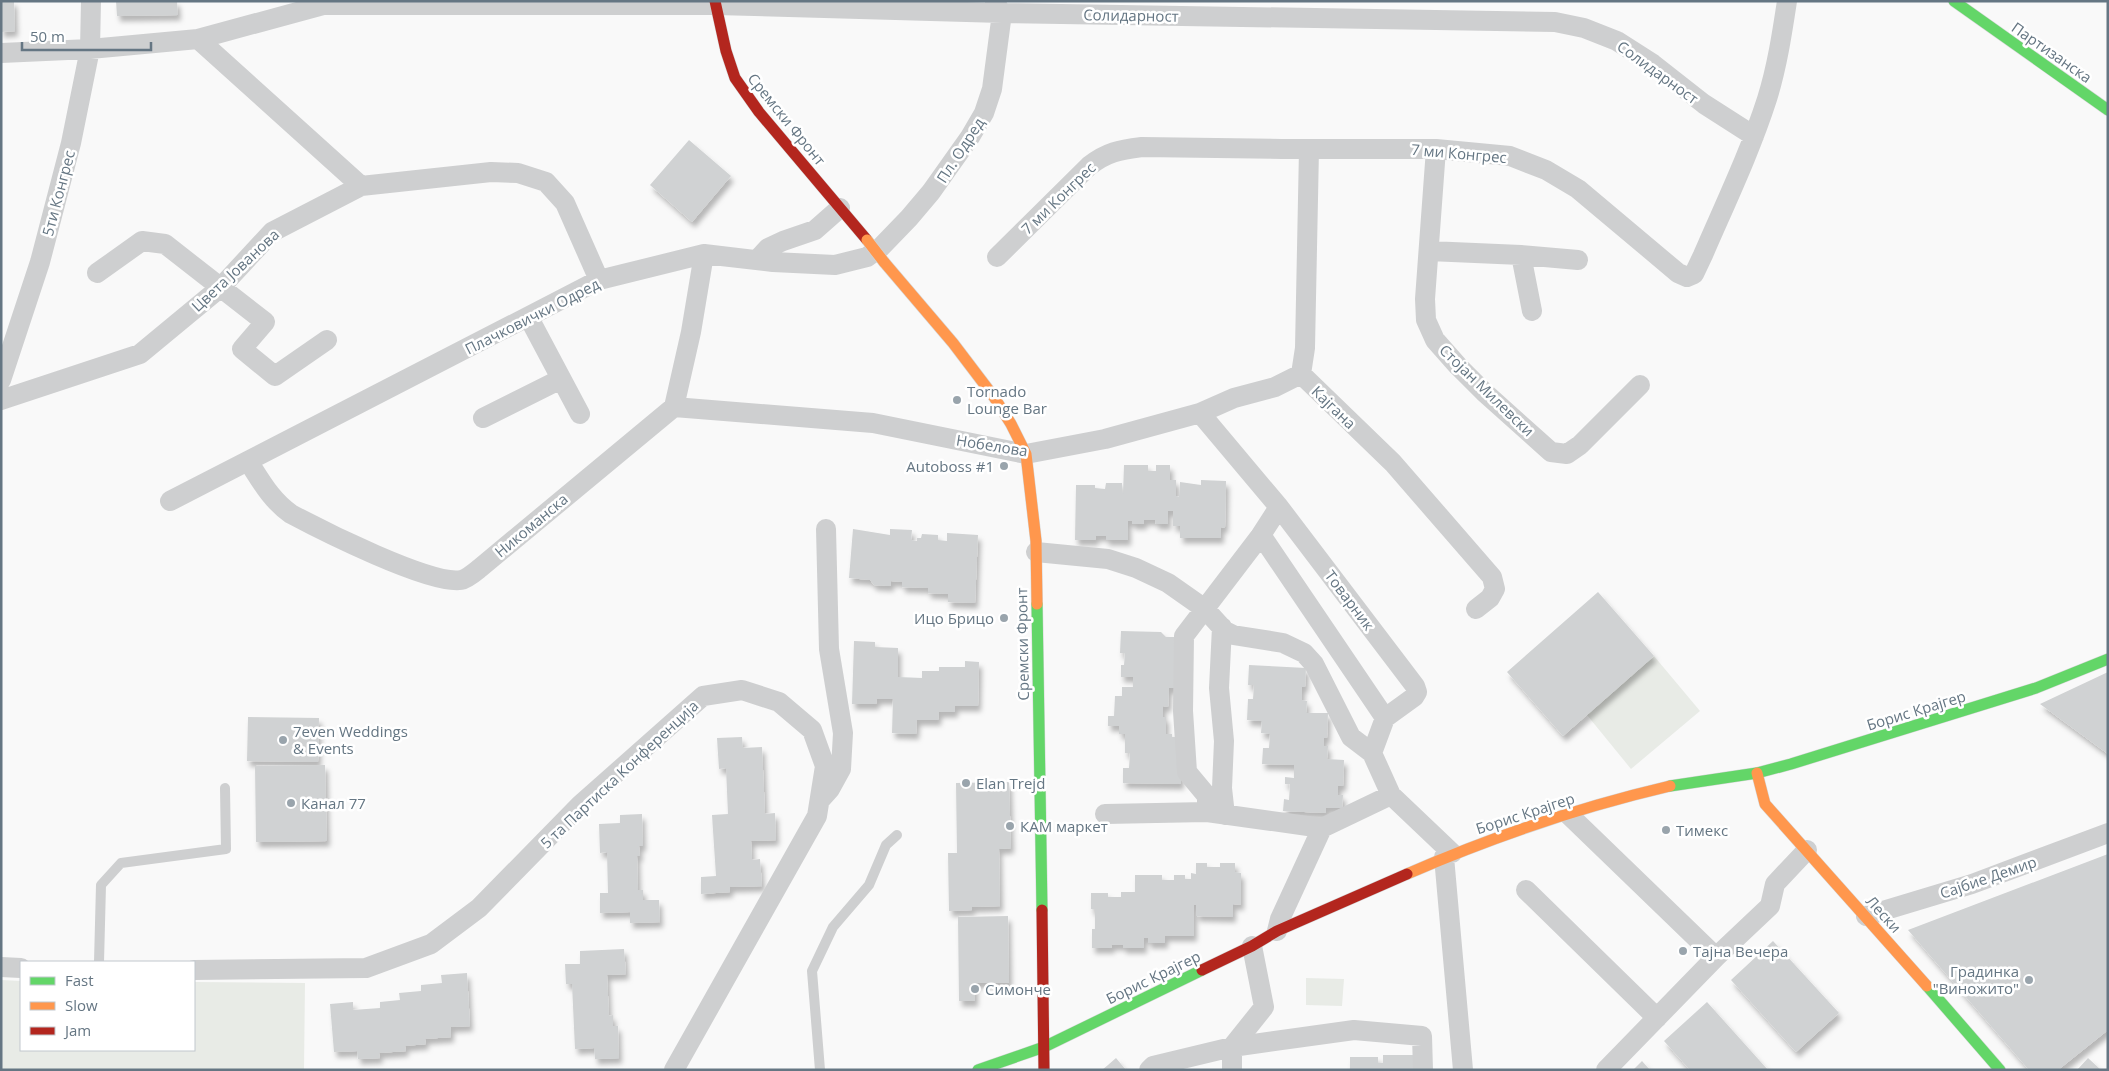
<svg xmlns="http://www.w3.org/2000/svg" width="2109" height="1071" font-family="'Open Sans',sans-serif">
<style>
.green{fill:#e8ebe6}
.building{fill:#d0d2d3;filter:url(#shadow)}
.lines{fill:none;stroke-linecap:round;stroke-linejoin:round}
.fast-casing{stroke:#d5d6d7;stroke-width:12}
.slow-casing{stroke:#d5d6d7;stroke-width:12}
.jam-casing{stroke:#d5d6d7;stroke-width:12}
.lane{stroke:#cecfd0;stroke-width:10}
.street{stroke:#cecfd0;stroke-width:20}
.fast{stroke:#63d668;stroke-width:11}
.slow{stroke:#ff974d;stroke-width:11}
.jam{stroke:#b3261e;stroke-width:11}
.slow-bridge-casing{stroke:#d5d6d7;stroke-width:12;stroke-linecap:butt}
.slow-bridge{stroke:#ff974d;stroke-width:11}
.poi-dot{fill:#99a4ac;stroke:#fff;stroke-width:2}
.labels{text-anchor:middle;dominant-baseline:central;stroke-width:5;stroke-linejoin:round;paint-order:stroke}
.street-label{font-size:15px;fill:#657683;stroke:#fff}
.poi-label{font-size:15px;fill:#657683;stroke:#fff;text-anchor:start}
</style>
<defs>
<filter id="shadow"><feDropShadow dx="3" dy="5.5" stdDeviation="2.5" flood-color="#0004"/></filter>
</defs>
<rect width="100%" height="100%" fill="#f9f9f9"/>
<!-- green -->
<path class="green" d="M1654,656L1700,711L1631,769L1587,715Z
M1306,978L1344,979L1342,1006L1306,1005Z
M1,980L21,981V1050H194V982L305,983L304,1070H1Z"/>
<!-- building -->
<path class="building" d="M1,1H14L15,31L1,32Z
M116,1H177L178,15L117,16Z
M689,140L731,176L692,222L650,185Z
M1124,465H1148V471H1156V465H1170V480H1176V496L1179,497L1180,482L1201,485V480L1226,481L1225,528L1221,527V538H1180V526H1173V511H1168V524H1156L1155,520H1144V524H1132V521H1128V540H1106V536H1096L1095,540H1075L1076,485H1095V488L1105,489L1106,483H1122L1123,494Z
M853,529L890,535V529L912,530L911,540L917,541V538H921L922,534L938,535V540L947,541V533L978,535L975,603L948,602V594L928,593V588L902,587V582L891,581V586L874,585L870,580L849,578Z
M1598,592L1654,656L1563,736L1507,672Z
M1121,631L1161,632L1166,637H1178L1177,688H1169L1168,707L1163,706V717H1166V734H1172V737H1180L1181,784L1123,783V768H1129L1130,753H1125V734H1119V726H1108V716H1114L1115,696H1122V687H1133V677H1121V665H1124L1125,653H1120Z
M854,641L875,642V647L898,648V677L922,678V671H939V667H965V661L979,662L978,706H955V712H939L938,720H917L916,734L892,733L893,699H877L876,704H852Z
M1249,665L1306,668L1305,687H1302V700L1307,701L1306,713H1328L1327,738H1324V746H1328L1327,759L1344,760L1343,786H1338V795H1343L1342,808H1326V813L1283,811L1284,799L1289,800L1290,784H1285V777L1294,778V765L1262,764L1263,748H1269L1270,734L1261,733L1262,721L1247,720L1248,699H1253L1254,685H1248Z
M2108,672V754L2040,704Z
M248,717L319,718L318,762L247,761Z
M742,737L743,748L762,747L765,814L775,813L776,840L751,841L752,860L760,859L762,886L730,887V892L701,894V877L716,876L712,815L728,814L726,768L719,769L717,738Z
M325,765L327,841L256,842L255,766Z
M1009,782L1011,848L999,849L1000,906L972,907V910L949,911L948,853H957L956,783Z
M642,814L643,846H639L640,856H637L638,890H643V900H659L660,922L630,923V912L600,913V893H608L607,852L600,853L599,824L620,823V815Z
M2108,854V1030L2058,1070H2029L1908,930Z
M1196,863H1207V867H1220V863H1235V872L1241,873V905L1233,904V917L1196,916V905H1194V936H1165V943H1148V938H1144V948H1123V945H1111L1112,948H1092V929H1095V910L1091,909V893H1108V897H1121V892H1135V875H1162V880H1174V875H1185V879H1191V873L1196,874Z
M1008,916L1009,983H975V1001H959L958,917Z
M1773,941L1839,1013L1796,1052L1731,980Z
M624,949L626,974L607,975L609,1016L613,1015V1026H618L619,1058L595,1059L594,1048L575,1049L572,984H566L565,964H580V951Z
M467,973L470,1026L451,1027V1037L425,1039L426,1044L405,1046L406,1051L379,1053L380,1058L358,1059L357,1051L334,1052L330,1004L353,1002V1010L380,1008V1002L400,1000L399,993L421,991V985L442,983L441,975Z
M1707,1002L1768,1070H1690L1664,1041Z
M1383,1055H1413V1070H1350V1057H1378V1063H1383Z
M1116,1058L1126,1070H1102L1108,1065Z
M2088,1058L2101,1070H2077Z
M1642,1061L1650,1070H1633Z"/>
<g class="lines">
<!-- fast casing -->
<g class="fast-casing">
<path id="fast" d="M1954,1L2108,110
M1037,604L1042,910
M1670,786L1757,773L1791,764L2036,688L2108,659
M1927,986L2000,1070
M978,1070L1044,1047L1202,970"/>
</g>
<!-- slow casing -->
<g class="slow-casing">
<path id="slow" d="M884,262L953,343L994,397L1011,424L1026,454L1036,541L1037,604
M1757,773L1765,804L1927,986
M1407,874C1492,837 1580,807 1670,786"/>
</g>
<!-- jam casing -->
<g class="jam-casing">
<path id="jam" d="M715,1L726,51L735,78L759,112L867,240
M1042,910L1044,1070
M1202,970L1252,946L1277,931L1407,874"/>
</g>
<!-- lane -->
<path class="lane" d="M99,962L101,885L121,863L226,849L225,788
M820,1070L812,971L833,927L869,885L886,845L897,835"/>
<!-- street -->
<path class="street" d="M198,39L361,186
M1,53L90,49L198,39L323,5H716L1002,13L1555,22L1584,28L1617,41L1653,64L1704,104L1754,136
M1309,149L1305,348L1301,374L1393,463L1492,577L1495,589L1490,598L1476,609
M1436,149L1425,299L1426,320L1435,340L1458,366L1484,392L1551,452L1567,454L1580,445L1640,385
M1429,251L1521,255L1578,260
M1521,255L1532,311
M997,257L1089,166C1107,152 1119,150 1142,147L1282,149H1436L1510,156L1546,170L1578,189L1678,273L1687,277L1694,274L1703,255C1725,204 1750,152 1767,99C1777,67 1782,34 1787,1
M757,260L768,248L783,241L815,230L840,208
M97,273L142,241L165,244L265,322L242,349L275,376L327,340
M529,318L580,414
M1,380L40,262L71,143L90,49L91,1
M1,400L140,354L221,287L272,232L361,186L491,172L518,173L546,182L565,203L599,280
M674,407L873,423L1026,454L1105,439L1200,413L1234,398L1275,387L1301,374
M1200,413L1279,507L1415,686L1417,692L1414,697L1385,718L1372,753L1391,795
M483,418L561,379
M248,461C261,481 271,500 291,514C321,530 430,585 461,580C467,579 475,572 480,568L674,407L691,332L704,254
M170,501L599,280L704,254L773,262L835,265L867,257L881,247L909,218L931,192L970,137L984,113L992,89L1002,13L995,3
M1261,535L1385,718
M1036,552L1108,559L1136,568L1168,583L1205,609L1225,631L1233,635L1283,643L1304,653L1314,664L1351,737L1372,753
M1222,627L1219,688L1224,741L1222,788L1225,815
M821,799L830,789L841,769L843,733L829,649L826,529
M1207,812V796L1187,772L1183,711L1184,636L1261,535L1279,507
M1105,814L1207,812L1322,828
M1569,815L1716,957
M1444,857L1463,1070
M1526,890L1657,1018
M1866,916L1972,884L2108,833
M1277,931L1280,919L1322,828L1391,795L1452,853
M1,967L21,968
M194,970L366,968L431,944L479,908L580,805L703,696L742,690L779,702L812,730L825,766L817,816L674,1070
M1149,1070L1153,1066L1232,1047L1354,1030L1422,1036L1423,1070
M1232,1070V1047L1264,1007L1252,946
M1606,1070L1716,957L1770,906L1775,884L1807,850"/>
<!-- fast -->
<use href="#fast" class="fast"/>
<!-- slow -->
<use href="#slow" class="slow"/>
<!-- jam -->
<use href="#jam" class="jam"/>
<!-- slow-bridge casing -->
<g class="slow-bridge-casing">
<path id="slow-bridge" d="M867,240L884,262"/>
</g>
<!-- slow-bridge -->
<use href="#slow-bridge" class="slow-bridge"/>
</g>
<!-- markers -->
<g class="poi-dot">
<circle cx="957" cy="400" r="5"/>
<circle cx="1004" cy="466" r="5"/>
<circle cx="1004" cy="618" r="5"/>
<circle cx="283" cy="740" r="5"/>
<circle cx="966" cy="783" r="5"/>
<circle cx="291" cy="803" r="5"/>
<circle cx="1010" cy="826" r="5"/>
<circle cx="1666" cy="830" r="5"/>
<circle cx="1683" cy="951" r="5"/>
<circle cx="2029" cy="980" r="5"/>
<circle cx="975" cy="989" r="5"/>
</g>
<g class="labels">
<!-- street labels -->
<g class="street-label">
<text transform="translate(1131 15) rotate(1)">Солидарност</text>
<text transform="translate(2052 52) rotate(35)">Партизанска</text>
<text transform="translate(1658 72) rotate(36)">Солидарност</text>
<text transform="translate(787 119) rotate(51)">Сремски Фронт</text>
<text transform="translate(960 150) rotate(-57)">Пл. Одред</text>
<text transform="translate(1459 153) rotate(5)">7 ми Конгрес</text>
<text transform="translate(58 193) rotate(-75)">5ти Конгрес</text>
<text transform="translate(1058 198) rotate(-44)">7 ми Конгрес</text>
<text transform="translate(235 270) rotate(-43)">Цвета Јованова</text>
<text transform="translate(532 316) rotate(-27)">Плачковички Одред</text>
<text transform="translate(1487 390) rotate(44)">Стојан Милевски</text>
<text transform="translate(1334 407) rotate(44)">Кајгана</text>
<text transform="translate(992 445) rotate(9)">Нобелова</text>
<text transform="translate(531 525) rotate(-40)">Никоманска</text>
<text transform="translate(1350 600) rotate(53)">Товарник</text>
<text transform="translate(1022 644) rotate(-91)">Сремски Фронт</text>
<text transform="translate(1916 710) rotate(-17)">Борис Крајгер</text>
<text transform="translate(619 774) rotate(-43)">5 та Партиска Конференција</text>
<text transform="translate(1525 813) rotate(-18)">Борис Крајгер</text>
<text transform="translate(1988 877) rotate(-19)">Сајбие Демир</text>
<text transform="translate(1884 914) rotate(48)">Лески</text>
<text transform="translate(1153 977) rotate(-26)">Борис Крајгер</text>
</g>
<!-- poi labels -->
<g class="poi-label">
<text x="967" y="391">Tornado<tspan x="967" dy="17">Lounge Bar</tspan></text>
<text x="994" y="466" text-anchor="end">Autoboss #1</text>
<text x="994" y="618" text-anchor="end">Ицо Брицо</text>
<text x="293" y="731">7even Weddings<tspan x="293" dy="17">&amp; Events</tspan></text>
<text x="976" y="783">Elan Trejd</text>
<text x="301" y="803">Канал 77</text>
<text x="1020" y="826">КАМ маркет</text>
<text x="1676" y="830">Тимекс</text>
<text x="1693" y="951">Тајна Вечера</text>
<text x="2019" y="971" text-anchor="end">Градинка<tspan x="2019" dy="17">"Виножито"</tspan></text>
<text x="985" y="989">Симонче</text>
</g>
</g>
<!-- border -->
<rect width="2109" height="1071" fill="none" stroke="#657683" stroke-width="5"/>
<!-- legend -->
<rect x="20" y="961" width="175" height="90" fill="#ffffff" stroke="#c1c8cd"/>
<rect x="30" y="977" width="25" height="8" fill="#63d668" stroke="#c1c8cd"/>
<text x="65" y="986" font-size="15" fill="#657683">Fast</text>
<rect x="30" y="1002" width="25" height="8" fill="#ff974d" stroke="#c1c8cd"/>
<text x="65" y="1011" font-size="15" fill="#657683">Slow</text>
<rect x="30" y="1027" width="25" height="8" fill="#b3261e" stroke="#c1c8cd"/>
<text x="65" y="1036" font-size="15" fill="#657683">Jam</text>
<!-- scale -->
<path d="M22 42v8h129v-8" fill="none" stroke="#657683" stroke-width="2.5"/>
<text x="30" y="42" font-size="15" fill="#657683" stroke="#ffffff" stroke-width="4" paint-order="stroke">50 m</text>
</svg>
